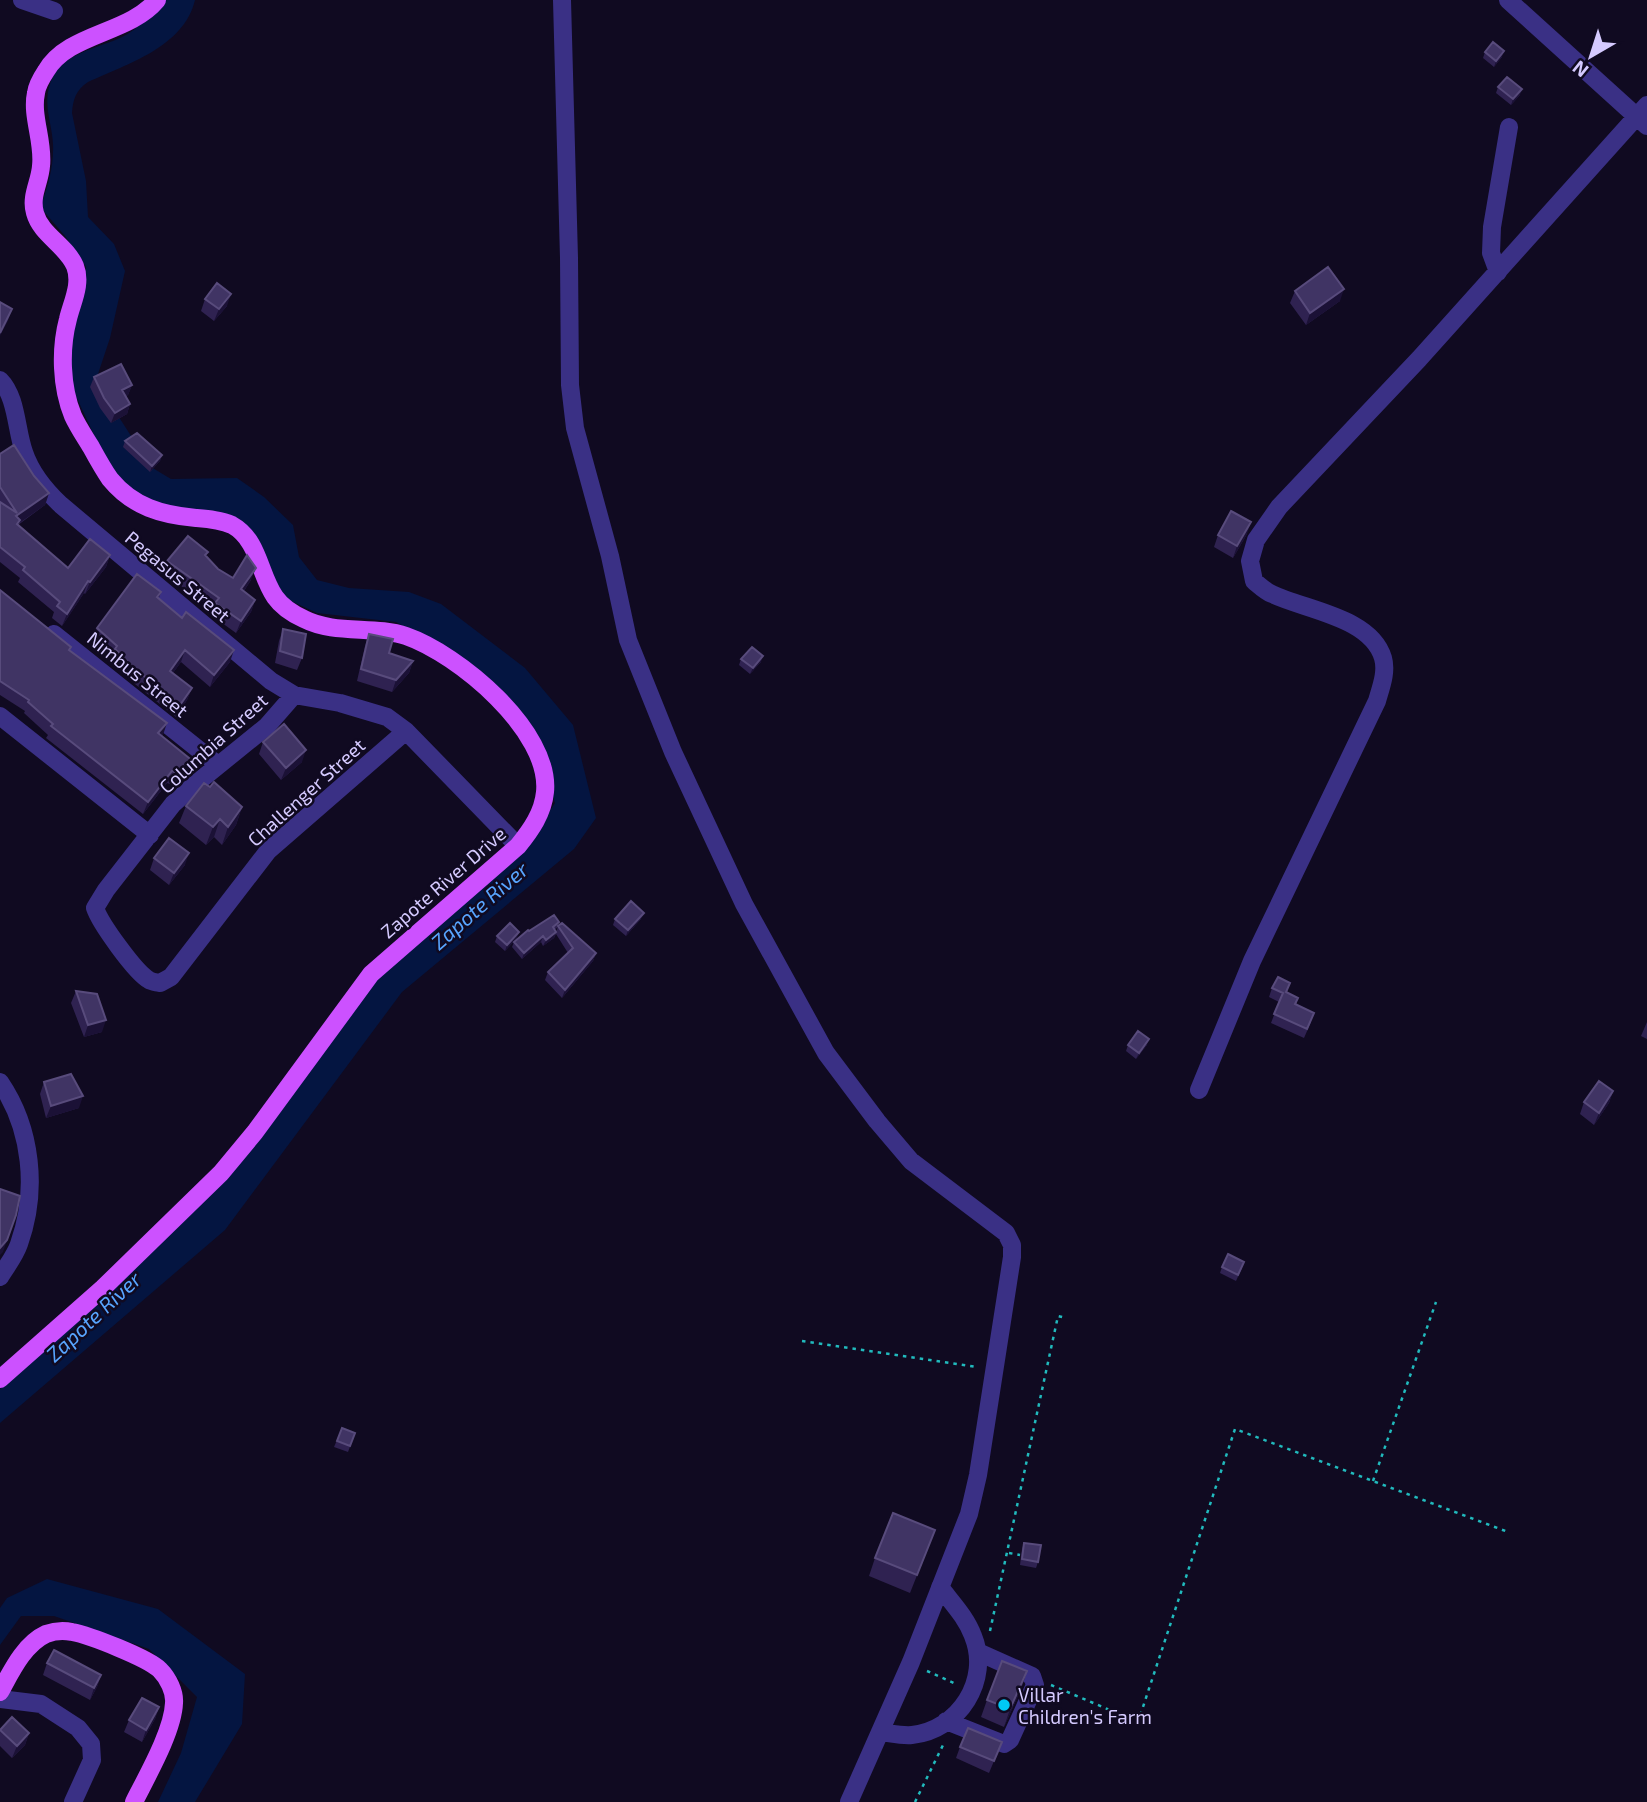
<svg xmlns="http://www.w3.org/2000/svg" width="1647" height="1802" font-family="'Exo 2',sans-serif">
<style>
.water{fill:#041541}
.lines{fill:none;stroke-linecap:round;stroke-linejoin:round}
.path{stroke:#21babd;stroke-width:2.5;stroke-dasharray:3.5 5;stroke-linecap:butt}
.minor{stroke:#3a3085;stroke-width:18}
.major{stroke:#cc51ff;stroke-width:18}
.wall{fill:#2f2251}
.shaded-wall{fill:#1b1136}
.building{fill:#403464;stroke:#584b7c;stroke-width:2}
.poi-dot{fill:#00c9f5;stroke:#100a21;stroke-width:2.5}
.labels{text-anchor:middle;dominant-baseline:central;stroke-width:5;stroke-linejoin:round;paint-order:stroke}
.street-label{font-size:19px;fill:#d5caff;stroke:#100a21}
.poi-label{font-size:19px;fill:#d5caff;stroke:#100a21;text-anchor:start}
.water-label{font-size:21px;font-style:italic;fill:#58a5ff;stroke:#100a21}
</style>
<rect width="100%" height="100%" fill="#100a21"/>
<!-- water -->
<path class="water" d="M159,0H195C184,47 127,64 88,82C76,90 73,99 72,113L86,181L88,217L114,244L125,271L110,338L98,374L106,397L151,467L171,479L237,478L264,497L293,525L299,557L317,580L349,588L409,592L441,604L525,668L573,725L596,818L574,849L402,992L225,1230L0,1423V1389L195,1207L375,972L526,847L555,803L536,745L449,652L396,622L317,613L280,596L239,522L152,504L113,476L68,379L71,330L86,267L65,236L40,207C48,187 54,166 53,144C52,122 42,104 51,81C63,52 97,49 122,37C139,29 149,15 159,0Z
M47,1579L158,1609L245,1674L242,1724L195,1802H158L181,1753L197,1697L149,1649L54,1616H21L0,1645V1608L7,1598Z"/>
<g class="lines">
<!-- path -->
<path class="path" d="M802,1341L977,1367
M1373,1481L1436,1302
M1009,1553L1020,1555
M990,1631L1058,1316L1066,1318
M927,1671L956,1684
M1051,1685L1138,1722L1235,1429L1508,1532
M915,1802L944,1743"/>
<!-- minor -->
<path class="minor" d="M22,0L54,11
M562,0L569,258L570,385L575,428L610,556L628,640L673,752L744,904L826,1053L877,1121L911,1161L1006,1233L1012,1245V1257L978,1475L969,1514L911,1662L849,1802
M1508,0L1647,126
M1498,272L1491,253L1492,227L1509,127
M0,380C17,397 16,430 24,452C31,473 45,490 61,505L271,681L294,695L340,703L387,717L406,731L518,846
M54,634L218,765
M294,695L267,726L193,786L173,804L106,890L95,908C100,923 135,972 149,980C152,982 156,982 160,983L171,977L268,851L406,731
M0,716L150,835
M0,1082C32,1129 38,1191 19,1244C15,1256 6,1267 0,1277
M1199,1090L1252,961L1377,701C1381,687 1387,672 1383,658C1371,617 1305,610 1272,594C1265,591 1260,586 1254,581L1250,561L1256,540L1279,507L1419,359L1647,105
M0,1699L41,1704L78,1728L91,1744L92,1760L73,1802
M946,1721L1004,1744L1010,1740L1035,1685L1032,1676L978,1652
M880,1732C890,1733 901,1736 912,1735C959,1730 991,1680 973,1636C966,1617 952,1603 940,1587"/>
<!-- major -->
<path class="major" d="M0,1379L103,1288L221,1173L255,1132L371,974L518,846C531,830 543,813 545,792C551,731 458,654 406,636C374,625 335,635 304,619C293,614 282,607 275,597C259,574 259,540 232,525C221,520 208,519 196,518C162,515 133,507 110,479C103,469 97,458 91,447C85,437 78,427 73,416C61,387 60,349 68,319C72,302 82,284 75,266C66,245 41,235 35,213C30,196 40,182 41,166C44,142 31,116 36,93C37,85 42,77 46,71C68,33 129,34 157,0
M0,1692C11,1672 24,1644 46,1634C54,1631 63,1630 72,1632C89,1635 148,1658 160,1670C168,1678 175,1692 174,1703C173,1731 147,1776 134,1802"/>
</g>
<!-- wall -->
<path class="wall" d="M1485,52L1502,57L1494,67L1483,58Z
M1498,87L1520,95L1511,105L1496,93Z
M1295,291L1340,301L1306,325L1290,303Z
M205,299L227,306L214,321L201,311Z
M94,377L132,385L128,395L126,396L130,404L127,414L111,423L100,408L90,387Z
M125,441L162,455L160,461L150,472L123,447Z
M0,454L34,476L49,493L45,505L18,525L68,568L110,555L106,567L85,594L84,593L62,626L52,618L54,612L18,582L20,578L0,562Z
M1247,534L1233,558L1214,547L1218,535Z
M208,552L206,556L218,569L233,578L251,580L244,591L255,600L251,612L236,633L211,615L213,609L163,573L167,561Z
M0,590L70,650L162,736L194,762L190,773L176,786L167,783L143,814L46,738L48,735L24,713L25,711L0,695Z
M161,592L159,598L230,662L210,687L181,662L173,673L192,688L187,700L176,717L130,680L110,661L112,657L92,640L97,628Z
M283,629L302,658L297,670L275,663L279,641Z
M369,634L389,653L413,661L409,673L392,692L357,681L365,646Z
M741,659L761,662L750,674L739,665Z
M263,742L302,762L281,780L259,754Z
M186,806L242,807L236,825L222,845L214,837L206,845L179,823Z
M154,858L185,865L169,885L150,870Z
M615,919H641L626,936L613,925Z
M559,922L557,928L554,930L556,932L558,926L596,953L593,961L562,998L545,980L548,972L568,953L556,934L554,938L543,946L541,942L522,959L512,947L514,942L529,931Z
M497,936L517,938L505,951L495,942Z
M1272,988L1286,992L1298,998L1296,1005L1311,1022L1304,1038L1271,1023L1279,1002L1269,997Z
M76,991L102,1032L84,1037L71,1003Z
M1647,1022V1039L1641,1036Z
M1128,1045H1147L1136,1059L1126,1051Z
M44,1082L79,1108L46,1118L40,1094Z
M1613,1091L1609,1103L1594,1125L1580,1114L1584,1102Z
M1222,1267L1242,1268L1236,1281L1220,1273Z
M342,1428L355,1433L348,1452L334,1447Z
M935,1530L910,1593L869,1576L875,1558Z
M1024,1543L1038,1562L1036,1568L1020,1565L1022,1549Z
M47,1663L101,1675L97,1687L90,1700L43,1675Z
M1027,1671L1021,1689L1004,1727L981,1717L987,1700Z
M159,1707L155,1719L142,1742L124,1732L129,1720Z
M0,1730L29,1733L25,1745L12,1758L0,1746Z
M1002,1742L989,1773L956,1758L960,1747Z"/>
<!-- shaded-wall -->
<path class="shaded-wall" d="M1504,51L1502,57L1494,67L1496,61Z
M1522,89L1520,95L1511,105L1513,99Z
M1344,289L1340,301L1306,325L1310,313Z
M231,294L227,306L214,321L219,309Z
M12,309L8,321L0,336V333Z
M132,385L128,395L118,400L122,390Z
M130,404L127,414L111,423L115,413Z
M162,455L160,461L150,472L152,466Z
M49,493L45,505L18,524L16,532V516Z
M1251,522L1247,534L1233,558L1237,546Z
M110,555L106,567L85,594L90,582Z
M256,568L251,580L237,601L241,589Z
M88,581L84,593L62,626L67,614Z
M255,600L251,612L236,633L241,621Z
M185,650L181,662L166,683L170,671Z
M234,650L230,662L210,687L214,675Z
M763,656L761,662L750,674L753,668Z
M413,661L409,673L392,692L396,680Z
M192,688L187,700L176,717L180,705Z
M167,723L163,735L154,745L158,733Z
M306,750L302,762L281,780L286,768Z
M194,762L190,773L176,786L180,774Z
M172,771L167,783L143,814L148,802Z
M242,807L236,825L222,845L228,827Z
M220,819L214,837L206,845L213,827Z
M189,853L185,865L169,885L174,873Z
M644,913L641,919L626,936L628,930Z
M519,932L517,938L505,951L507,945Z
M556,932L554,938L543,946L546,940Z
M543,936L541,942L522,959L524,953Z
M596,953L593,961L562,998L565,990Z
M106,1020L102,1032L84,1037L88,1025Z
M1149,1039L1147,1045L1136,1059L1139,1053Z
M1613,1091L1609,1103L1594,1125L1599,1113Z
M83,1096L79,1108L46,1118L51,1106Z
M16,1215L3,1252L0,1255V1248Z
M1027,1671L1021,1689L1004,1727L1010,1709Z
M101,1675L97,1687L90,1700L94,1688Z
M159,1707L155,1719L142,1742L146,1730Z
M29,1733L25,1745L12,1758L17,1746Z"/>
<!-- building -->
<path class="building" d="M1493,42L1504,51L1496,61L1485,52Z
M1507,77L1522,89L1513,99L1498,87Z
M1328,267L1344,289L1310,313L1295,291Z
M217,283L231,294L219,309L205,299Z
M0,302L12,309L0,333Z
M121,364L132,385L122,390L130,404L115,413L104,398L94,377Z
M137,433L162,455L152,466L125,441Z
M14,445L34,476L49,493L16,516L20,520L17,524L68,568L90,539L110,555L90,582L88,581L67,614L57,606L60,602L23,570L25,567L0,547V502L17,513L0,487V454Z
M1231,511L1251,522L1237,546L1218,535Z
M188,536L208,552L205,555L218,569L233,578L247,555L256,568L241,589L255,600L241,621L215,603L219,598L167,561Z
M137,574L161,592L157,597L182,618L186,612L234,650L214,675L185,650L170,671L192,688L180,705L135,669L115,649L117,646L97,628Z
M0,590L71,647L69,650L167,723L158,733L194,762L180,774L172,771L148,802L51,726L53,724L28,702L29,700L0,681Z
M283,629L306,634L302,658L280,651Z
M369,634L393,639L389,653L413,661L396,680L361,669Z
M752,647L763,656L753,668L741,659Z
M284,724L306,750L286,768L263,742Z
M214,782L242,807L228,827L220,819L213,827L186,806L204,783L210,787Z
M169,838L189,853L174,873L154,858Z
M631,901L644,913L628,930L615,919Z
M554,915L559,922L553,927L556,932L546,940L543,936L524,953L514,942L528,930L529,931Z
M510,923L519,932L507,945L497,936Z
M562,923L596,953L565,990L548,972L573,948L558,926Z
M1278,977L1290,983L1286,992L1298,998L1295,1004L1314,1013L1307,1029L1274,1014L1283,993L1272,988Z
M76,991L97,994L106,1020L88,1025Z
M1138,1031L1149,1039L1139,1053L1128,1045Z
M71,1074L83,1096L51,1106L44,1082Z
M1599,1081L1613,1091L1599,1113L1584,1102Z
M0,1189L20,1196L16,1215L7,1240L0,1248Z
M1228,1254L1244,1262L1238,1275L1222,1267Z
M342,1428L355,1433L350,1446L337,1441Z
M893,1513L935,1530L917,1575L875,1558Z
M1024,1543L1041,1545L1038,1562L1022,1559Z
M54,1650L101,1675L94,1688L47,1663Z
M1002,1661L1027,1671L1010,1709L987,1700Z
M142,1698L159,1707L146,1730L129,1720Z
M12,1717L29,1733L17,1746L0,1730Z
M968,1728L1002,1742L994,1761L960,1747Z"/>
<!-- markers -->
<circle class="poi-dot" cx="1004" cy="1705" r="7"/>
<g class="labels">
<!-- street labels -->
<g class="street-label">
<text transform="translate(178 576) rotate(40)">Pegasus Street</text>
<text transform="translate(138 674) rotate(39)">Nimbus Street</text>
<text transform="translate(213 743) rotate(-42)">Columbia Street</text>
<text transform="translate(306 792) rotate(-42)">Challenger Street</text>
<text transform="translate(443 882) rotate(-41)">Zapote River Drive</text>
</g>
<!-- poi labels -->
<g class="poi-label">
<text x="1018" y="1694">Villar<tspan x="1018" dy="22">Children's Farm</tspan></text>
</g>
<!-- water labels -->
<g class="water-label">
<text transform="translate(479 905) rotate(-41)">Zapote River</text>
<text transform="translate(93 1316) rotate(-43)">Zapote River</text>
</g>
</g>
<!-- north arrow -->
<g transform="translate(1591 56) rotate(219)" stroke="#100a21" stroke-width="5" paint-order="stroke">
<path d="M0-5L12 26L0 18L-12 26Z" fill="#d5caff"/>
<text y="-10" font-size="19" font-weight="bold" text-anchor="middle" fill="#d5caff">N</text>
</g>
</svg>
